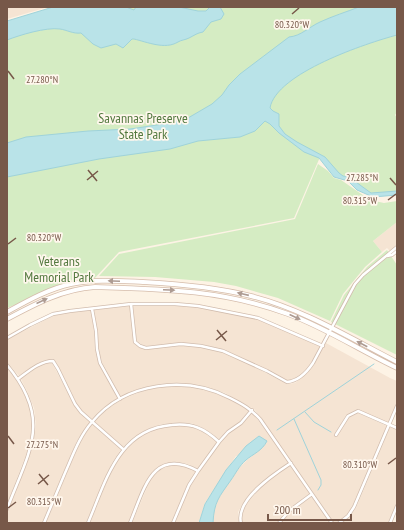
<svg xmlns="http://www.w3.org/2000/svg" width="404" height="530" font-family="'PT Sans Narrow',sans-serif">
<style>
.residential{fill:#f5e4d3}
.green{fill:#d5ecc3}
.water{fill:#b9e3e8;stroke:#9fd3da}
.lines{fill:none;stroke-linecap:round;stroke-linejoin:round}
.stream{stroke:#9fd3da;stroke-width:1}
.minor-casing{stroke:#d1bcad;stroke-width:4}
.secondary-casing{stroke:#d5bcab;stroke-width:5.5}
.minor{stroke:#fff;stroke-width:2.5}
.secondary{stroke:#fff;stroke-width:4}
.oneway{fill:#ad9b92}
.ticks{fill:none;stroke:#775849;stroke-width:1.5}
.labels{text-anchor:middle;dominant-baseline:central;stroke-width:3.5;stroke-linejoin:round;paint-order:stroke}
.park-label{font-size:14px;fill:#52783e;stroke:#fff7ed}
.ticks-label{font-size:10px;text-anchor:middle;fill:#775849;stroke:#fff7ed;stroke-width:3.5;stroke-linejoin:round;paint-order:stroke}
</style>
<rect width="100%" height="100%" fill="#fdf3e5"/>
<!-- residential -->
<path class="residential" d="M7,7H48L7,19Z
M397,222V244L390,251L387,248L382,252L373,241Z
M133,305H175L198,307L227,312L257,319L321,346L306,371L294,380L287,381L243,358L224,350L201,344L181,343L147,346L141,344L137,341L135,333Z
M130,306L134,342L140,347L146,349L181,346L201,347L222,352L241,360L287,384L295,383L308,372L326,343L390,378L397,381V403L388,423L358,410L346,415L334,436L336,437L349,417L358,413L387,426L353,507L347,515L340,521L334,523L261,418L254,409L241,402L225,393L200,385L177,383L159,384L139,389L121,397L102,362L98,349L97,331L94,310Z
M91,310L94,331L95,349L99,363L118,398L108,405L92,419L82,411L76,403L59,368L54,361L46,360L38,363L19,376L7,362V340L10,338L53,316L70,312Z
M47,363H52L74,404L80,413L90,422L77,441L42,523H11L7,521V514L33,444L36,425L34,408L27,391L21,379L39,366Z
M7,367L17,379L24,392L31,409L33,425L30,444L7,505L8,437Z
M177,386L199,388L223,396L250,410L240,422L227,431L219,439L211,433L201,427L191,423H179L162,424L148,429L130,440L123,447L94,421L110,407L121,400L140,392L159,387Z
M252,412L289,462L261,483L246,499L238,512L239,523H213V511L218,498L237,470L247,460L256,453L236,456L205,503L199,523H175L190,485L220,442L229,433L242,424Z
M92,424L121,449L112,463L86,523H46L80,442Z
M179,426H190L200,430L210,435L217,442L198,469L188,464L178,462L168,463L160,466L149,476L129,523H90L114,464L124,450L139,437L149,432L162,427Z
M390,427L397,429V502L388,523H342L349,517L356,508Z
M178,465L187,467L196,472L188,484L171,523H132L151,478L161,469L169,466Z
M290,465L310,494L288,510L277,523H242L241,512L249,501L263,485Z
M312,496L330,523H281L290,512Z"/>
<!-- green -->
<path class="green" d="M102,7H397V112L395,115L397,118V191C387,193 376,195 366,193C356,190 328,165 320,157L294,218L119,252L94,279L71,282L7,308V32Z
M318,164L328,171L334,178L341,180L370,200L384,203L397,201V222L373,241L382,252L365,267L343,294L330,321L278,298L236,286L214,282L155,277L99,276L119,254L295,219Z
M387,250L397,265V355L331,322L344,295L367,267Z"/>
<!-- water -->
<path class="water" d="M53,7H126L134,10L136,7H179L198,11H206L210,7H220L224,14L221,19L211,22L203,32C197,33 195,35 189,38C185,40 181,40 178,42C165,50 147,42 134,39H132L123,48L116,44L101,48L93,44L81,33C73,34 67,30 60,29C46,27 20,35 7,40V21Z
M359,7H397V35C367,43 276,73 270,108L273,111L279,114V126L285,134L297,142L325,157L339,173L343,176L349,177L371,193L397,191V195L373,197L357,190L348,181L334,177L319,158L304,152L279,133L270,124L265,121L255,131L240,137L198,141L170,149L99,159L7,177V143L26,137L88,131L130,129L157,125L188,118L212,104L222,95L229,85L240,74L289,37C301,36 309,27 320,22C333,16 346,12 359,7Z
M259,436L267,441C262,451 253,454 246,460C239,466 236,473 231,480C219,497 214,502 213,523H199L205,504L226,470L246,446Z"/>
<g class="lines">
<!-- stream -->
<path class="stream" d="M305,412L314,422L331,432
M294,419L321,480V485L318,490
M277,430L374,364"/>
<!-- minor casing -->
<g class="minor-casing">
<path id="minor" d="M387,256L392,255L397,251
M131,304L135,342L140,346L146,348L181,344L201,346L223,351L267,371L287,382C299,381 307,372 313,363L355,284L363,275L397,247
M92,309L96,331L97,349L100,363L120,399
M7,338L30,325L53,314L70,311L131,304H175L198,306L258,318L323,346
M7,365C53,420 29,451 7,509
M18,379C29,371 40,361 53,361L58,369L75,404L81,412L123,449
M336,435L348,416L358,411L397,428
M44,523C51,506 58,490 65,473C73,455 79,437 92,422C125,382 186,375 230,398C242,404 251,409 260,419L332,523
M88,523C106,481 118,429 172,425C192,423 204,428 219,442
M130,523C144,490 152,446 198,471
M173,523L189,485L198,471L219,442L228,432L241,423L252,410
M241,523C235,500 274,474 291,463
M279,523L289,511L312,494
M339,523L348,516L354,507L397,406
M390,523L397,506"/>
</g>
<!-- secondary casing -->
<g class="secondary-casing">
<path id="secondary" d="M7,312C27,301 48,289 71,284C94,279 119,281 143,282C180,284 216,287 251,296C303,309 350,338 397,362
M7,319C35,304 63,289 95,287C163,289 223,290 288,314C326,328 361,351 397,368"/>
</g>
<!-- minor -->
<use href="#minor" class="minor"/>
<!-- secondary -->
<use href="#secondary" class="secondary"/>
</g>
<!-- one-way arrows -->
<defs><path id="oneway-solid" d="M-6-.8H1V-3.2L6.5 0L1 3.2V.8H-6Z"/></defs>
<g class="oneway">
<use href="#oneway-solid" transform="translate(114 281) rotate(-178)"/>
<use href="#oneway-solid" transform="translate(169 290) rotate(3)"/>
<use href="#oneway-solid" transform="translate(243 294) rotate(-167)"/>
<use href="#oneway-solid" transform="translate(42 301) rotate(-24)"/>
<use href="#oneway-solid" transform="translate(295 317) rotate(25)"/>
<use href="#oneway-solid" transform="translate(362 344) rotate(-152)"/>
</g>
<!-- ticks -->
<path class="ticks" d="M292,14L299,8M8,71L14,79M88,170L97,181M390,178L396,185M87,180L98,171M388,200L396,194M8,244L16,238M217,330L226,341M216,340L227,331M8,436L14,444M388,464L396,458M39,474L48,485M38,484L49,475M8,508L16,502"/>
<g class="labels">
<!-- park labels -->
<g class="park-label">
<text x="143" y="118">Savannas Preserve<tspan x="143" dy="16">State Park</tspan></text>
<text x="59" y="261">Veterans<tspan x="59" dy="16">Memorial Park</tspan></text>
</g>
</g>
<g class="ticks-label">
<text x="292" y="28">80.320°W</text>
<text x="42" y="83">27.280°N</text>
<text x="362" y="181">27.285°N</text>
<text x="360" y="204">80.315°W</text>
<text x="44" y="241">80.320°W</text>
<text x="42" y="448">27.275°N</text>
<text x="360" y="468">80.310°W</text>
<text x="44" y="505">80.315°W</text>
</g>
<!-- border -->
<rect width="404" height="530" fill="none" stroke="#775849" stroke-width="16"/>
<!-- scale -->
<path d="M268 514v6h83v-6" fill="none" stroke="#775849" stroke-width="2"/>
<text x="274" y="514" font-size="12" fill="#775849" stroke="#fff7ed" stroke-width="3" paint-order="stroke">200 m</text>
</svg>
